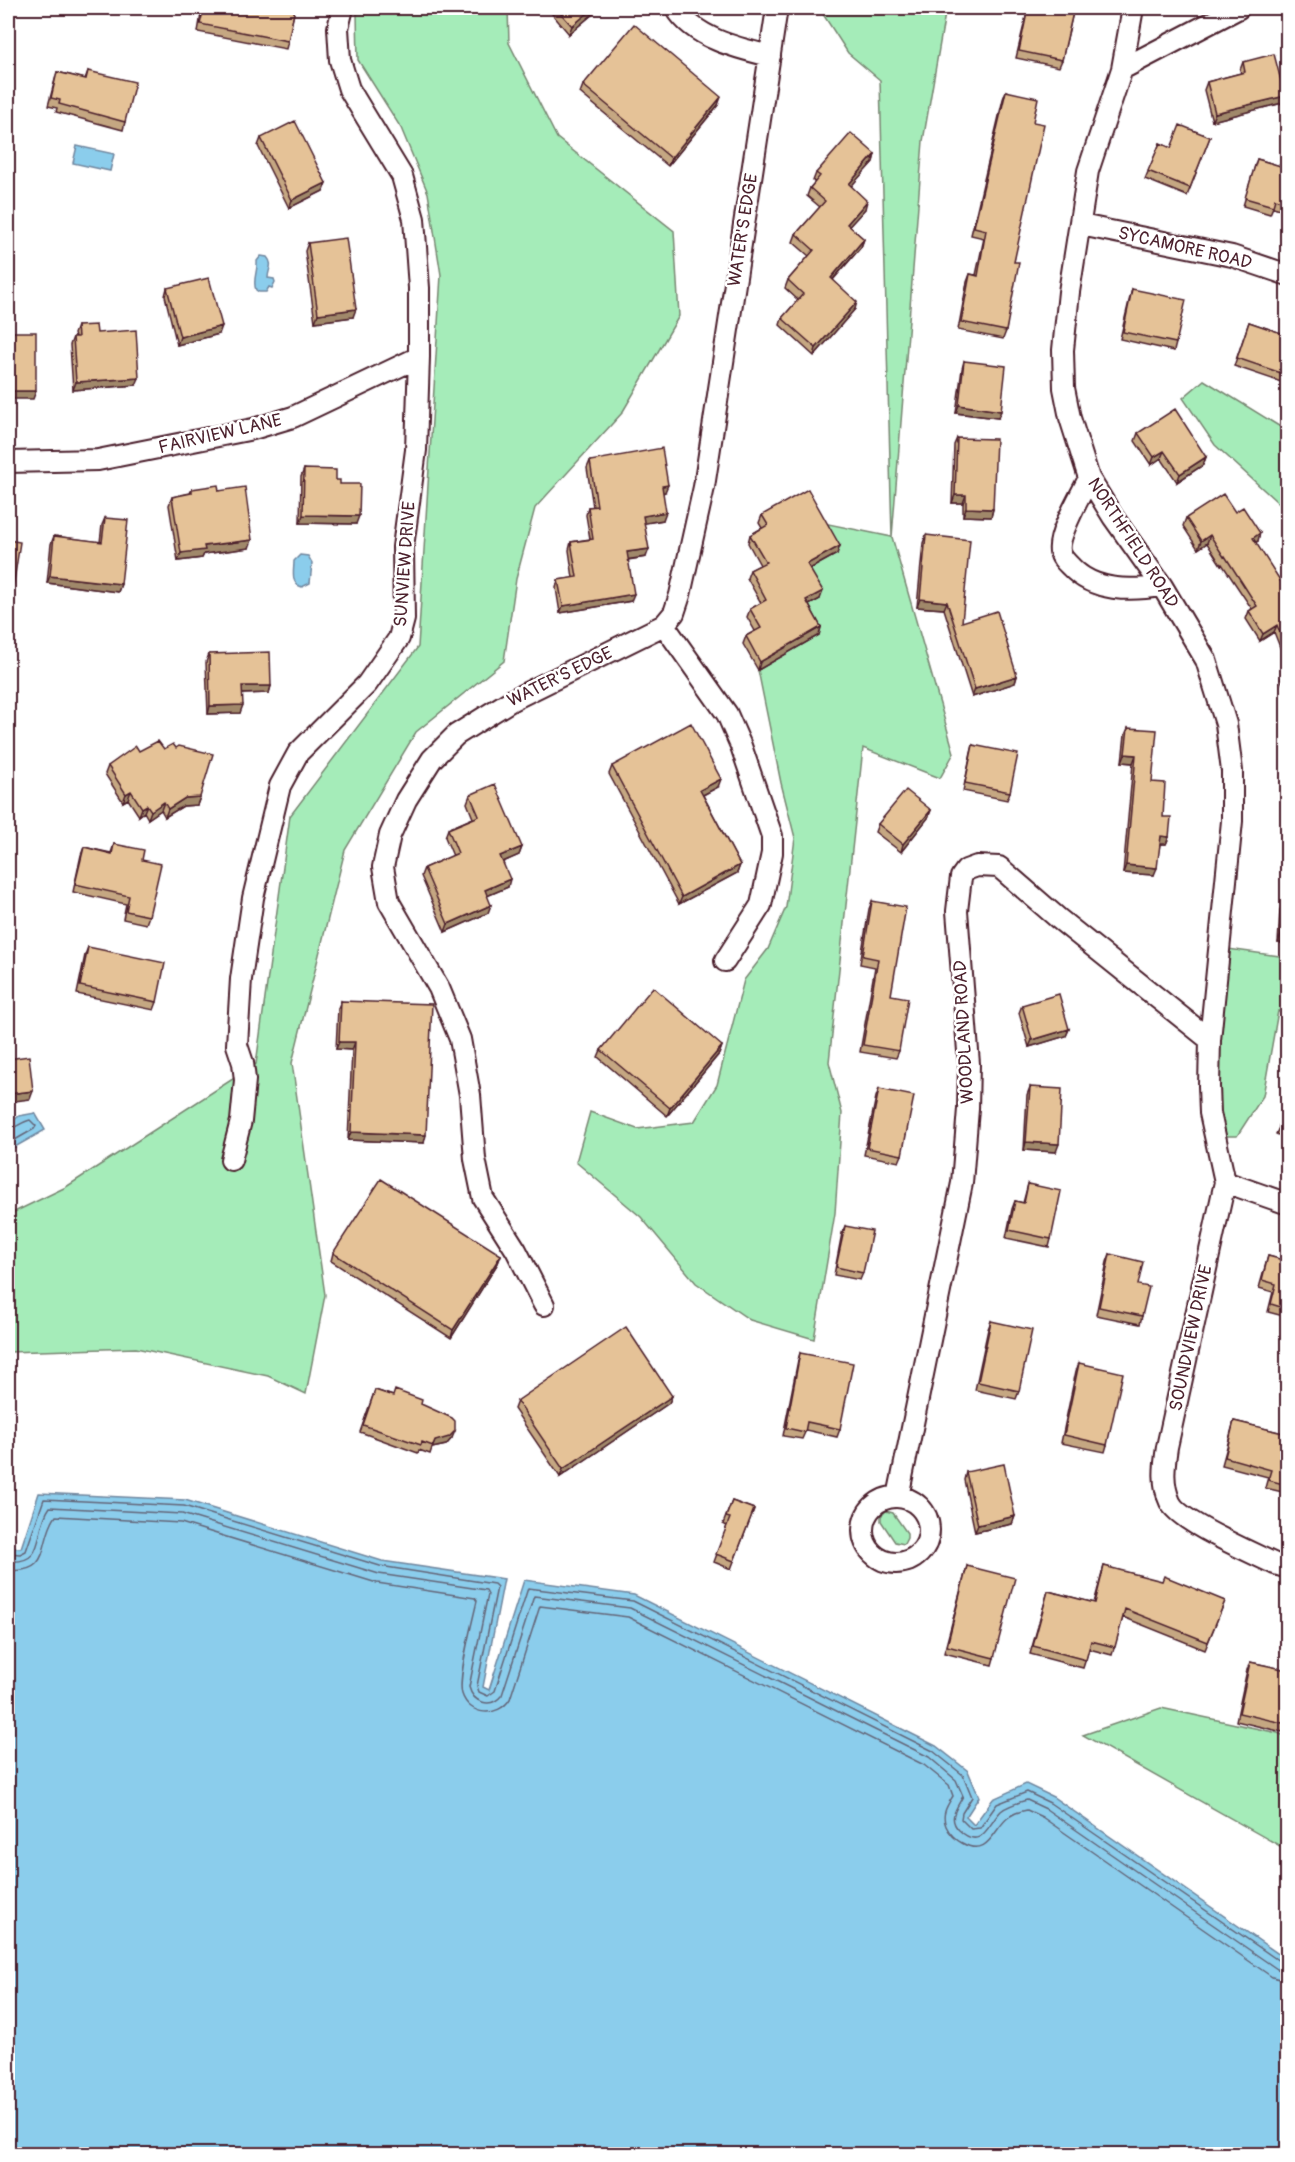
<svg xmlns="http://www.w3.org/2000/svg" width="1295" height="2162" font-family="Pangolin,sans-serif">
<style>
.green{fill:#a5ecb9;stroke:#788672;stroke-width:1.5}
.water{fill:#8bcdec;stroke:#71879f;stroke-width:1.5}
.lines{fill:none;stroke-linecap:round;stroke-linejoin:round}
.shore{stroke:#646578;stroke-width:1.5}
.street-casing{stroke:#4a1f2b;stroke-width:24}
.street{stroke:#fff;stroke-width:20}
.wall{fill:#c5a782;stroke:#4a1f2b;stroke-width:1.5}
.shaded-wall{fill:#a0886a;stroke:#4a1f2b;stroke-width:1.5}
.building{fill:#e5c297;stroke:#4a1f2b;stroke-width:1.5}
.labels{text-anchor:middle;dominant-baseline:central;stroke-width:5;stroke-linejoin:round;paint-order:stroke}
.street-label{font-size:18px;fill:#4a1f2b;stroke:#fff}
</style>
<rect width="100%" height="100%" fill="#fff"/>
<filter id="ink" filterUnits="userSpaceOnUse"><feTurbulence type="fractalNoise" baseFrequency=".0167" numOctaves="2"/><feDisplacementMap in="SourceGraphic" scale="12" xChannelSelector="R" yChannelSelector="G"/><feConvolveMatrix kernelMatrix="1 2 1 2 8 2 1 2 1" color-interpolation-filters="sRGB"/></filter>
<g filter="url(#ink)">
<!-- green -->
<path class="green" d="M360,8H508L509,43L557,138L674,231L679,316L622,413L535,508L516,579L504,661L416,732L345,850L292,1063L325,1295L306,1394L268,1376L136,1348L8,1352V1215L66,1187L256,1064L290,816L418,647L441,275L428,193L401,128L358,60L357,14Z
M819,8H946L923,141L892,537L954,753L940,778L863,748L829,1062L842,1113L835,1213L814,1339L750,1320L696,1283L641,1217L576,1162L590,1112L637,1129L694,1122L717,1085L744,980L768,949L786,907L795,838L781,783L758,670L818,635L803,608L820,599L804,572L819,522L892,537L880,80L848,53Z
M1204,380L1287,431V511L1215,445L1183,398Z
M1228,949L1287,957V1016L1278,1011L1263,1096L1237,1136H1223C1210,1074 1222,1011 1228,949Z
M886,1511L893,1513L907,1533V1538L904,1544L895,1542L881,1521V1516Z
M1161,1708L1278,1733L1287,1737V1850L1083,1735Z"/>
<!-- water -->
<path class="water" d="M77,146L114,154L110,171L73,163Z
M261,256L267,257C274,265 268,269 268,278L274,279L275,282L272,288L269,287L266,292H259L256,290C252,280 258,272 257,261Z
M300,555L308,556L312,563L310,583L302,587C290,584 294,571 294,561Z
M35,1113L45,1130L8,1151V1125L19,1116Z
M39,1493L185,1500L382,1561L504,1579L483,1687L489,1690L524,1580L634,1595L936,1746L968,1771L979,1797L966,1817L974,1825L993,1799L1026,1784L1053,1797L1287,1960V2154H8V1547L21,1548Z"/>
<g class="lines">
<!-- shore -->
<path class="shore" d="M8,1129C15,1129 21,1122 30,1120L36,1126L34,1129L8,1144
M8,1553L20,1554L26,1551L44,1499L184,1506L380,1566L494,1584L497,1587L477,1686L479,1692L488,1696L495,1691L528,1588L633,1601L933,1751L963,1775L972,1797L962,1813L961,1819L971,1829L980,1828L997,1804L1027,1792L1050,1803L1282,1963L1288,1964
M8,1561C48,1565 33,1530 50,1507L182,1514L379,1574L486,1590L488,1594L469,1687C473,1703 491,1709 502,1695L534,1596L630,1608L929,1757L956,1780L963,1796C957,1808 947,1818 959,1830C982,1852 988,1824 1001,1811C1007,1806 1020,1802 1027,1800L1046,1809L1277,1969L1288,1972
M8,1570C53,1575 38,1541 56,1516L181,1523L377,1583L475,1598L477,1601C473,1619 457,1679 462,1694C469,1716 498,1718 510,1699L540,1606L628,1617L924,1765L949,1785L953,1796C947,1806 941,1814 946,1826C949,1833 956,1840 962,1843C989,1859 994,1827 1009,1817C1014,1813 1021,1811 1027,1810L1042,1817L1272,1977L1288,1981"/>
<!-- street casing -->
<g class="street-casing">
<path id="street" d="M676,8C694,38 737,48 770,56
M1239,8L1122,69L1088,171L1069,292L1063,350L1064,388L1070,418L1089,478L1113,517L1162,586L1206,660L1226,724L1232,771V821L1210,1040L1209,1086L1210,1113L1225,1182L1167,1447C1164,1467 1162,1484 1170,1502C1179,1522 1253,1553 1275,1564L1288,1568
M1122,69L1133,8
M1081,225L1232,256L1288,275
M8,462L98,460L253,429L293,417L419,357
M1089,478C1081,495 1057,535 1060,551C1061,558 1066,562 1071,567C1094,592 1131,591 1162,586
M664,625L727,714L741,746L772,836V853L761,905L725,961
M231,1160L241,1121L245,1080L243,1063L237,1045L241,979L253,898L280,786L298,753L367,684L399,638L404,619L403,547L416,450L419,357V288L414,219L402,176L349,89L340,60L338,28L343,8
M1225,1182L1288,1204
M544,1305L516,1250L483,1198L475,1159L470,1095L460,1039L439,988L389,902L383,867L390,835L406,800L432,759L456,735L512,700L664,625L674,613L680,595L704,487L777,8
M863 1530a33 33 0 1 1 66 0a33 33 0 1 1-66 0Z
M898,1497L962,1183L968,1109L969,1064L957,911L961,877L966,870L977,866L999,867L1059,919L1210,1040"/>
</g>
<!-- street -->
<use href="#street" class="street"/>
</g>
<!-- wall -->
<path class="wall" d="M202,8H295L288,41L286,49L198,32Z
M547,8H600L569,34Z
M1028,8H1074L1062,60L1059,67L1016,58Z
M1243,62L1282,103L1212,121L1204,90L1207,82L1241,73L1240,70Z
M88,71L125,122L123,130L56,112L57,108L48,106L57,72L85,79Z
M583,85L718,105L668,166L580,93Z
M1006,91L1033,122L1014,262L1006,331L1003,339L958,330L967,282L970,274L976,275L984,238L971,235L1003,99Z
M1210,137L1187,196L1145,179L1160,143L1171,148Z
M261,138L323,191L289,208L258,146Z
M875,154L873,162L851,186L865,209L849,226L864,239L861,247L833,280L855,309L814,356L780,325L782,318L798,300L785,288L788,280L809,256L793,242L796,234L820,207L807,196L810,188L815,182L813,181L816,173Z
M1257,159L1287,168V211L1273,207L1270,214L1243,206Z
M308,243L353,317L315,322L305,251Z
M167,288L219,334L177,345L165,296Z
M1132,289L1176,343L1174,351L1120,339L1130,297Z
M1249,322L1287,335V384L1234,366Z
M77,326L97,333L136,385L73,390L70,345L73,337H75L74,334Z
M964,361L998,418L956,413L962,369Z
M1138,433L1206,457L1203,465L1177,482L1161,458L1151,465L1135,441Z
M957,438L993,509L991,517L963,516V503H952L954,445Z
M590,461L665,492L663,493V520L644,523L646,557L628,560L631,601L560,613L556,588L558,580L573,578L569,550L571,542L590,539L586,515L588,507H593L587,468Z
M304,469L336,480L340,484L356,524L300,523L301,477Z
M192,489L219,491L249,548L204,554L202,558L178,561L169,505L172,497L190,493Z
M1235,512L1258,541L1255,543L1281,582L1287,577V665L1274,632L1260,641L1246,619L1249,611L1252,609L1222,564L1221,565L1207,543L1198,549L1183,526L1186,518Z
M762,515L837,554L810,569L820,599L809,605L821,627L819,635L758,670L743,644L746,636L755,631L747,617L750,609L761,603L747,578L750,570L760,565L748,543L750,535L762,528L759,523Z
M105,518L121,584L118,592L47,583L51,544L54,536L100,542L102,525Z
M926,535L962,622L1017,676L1015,683L972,697L944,609L917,607L923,543Z
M8,540L12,594L9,602H8Z
M209,654L271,686L269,693L242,694L240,713L208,714L206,662Z
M1287,669V694L1281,679L1284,671Z
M1128,728L1152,782L1169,837L1166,844H1160L1154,875L1123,873L1133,763L1122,762L1125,735Z
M973,745L1010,792L1007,800L963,791L971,753Z
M164,749L200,797L197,805L183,806L165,817L161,810L148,819L144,812L139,816L128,799L123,802L105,774L108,766L139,751Z
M612,766L718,787L703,795L740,865L737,873L679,904L609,774Z
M470,795L522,847L519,855L503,862L508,887L487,896L488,913L445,932L421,876L424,868L453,856L445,837L448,829L473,818L467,803Z
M931,810L928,818L901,852L875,832L878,824Z
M114,844L142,860L149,916L146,924L123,919L126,904L73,892L81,855L84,847L111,853Z
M872,901L899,1051L896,1058L860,1052L875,967L860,964L869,909Z
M1283,903L1287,943H1278L1280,910Z
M88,947L157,1002L154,1010L77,994L85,955Z
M341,1001L424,1143L348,1140L352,1050L336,1049L338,1008Z
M1022,1005L1069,1029L1066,1036L1029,1047L1019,1013Z
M722,1046L719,1054L667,1116L598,1057L601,1050Z
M1030,1087L1056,1152L1024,1150L1027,1095Z
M879,1089L902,1155L899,1162L864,1155L876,1097Z
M1287,1110V1139L1276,1134Z
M1028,1184L1051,1239L1049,1247L1006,1238L1012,1209L1015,1201L1023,1203Z
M845,1226L863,1273L860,1280L834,1275L842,1233Z
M333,1253L501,1255L498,1263L451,1338L331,1261Z
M1110,1254L1138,1285L1142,1316L1140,1324L1096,1315L1107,1262Z
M1268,1256L1287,1261V1317L1268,1312L1273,1292L1259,1288Z
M991,1321L1019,1391L1016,1399L975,1390L988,1329Z
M800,1353L840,1429L837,1437L806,1430L802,1439L783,1436L798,1360Z
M1079,1363L1107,1445L1105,1452L1061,1443L1076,1371Z
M375,1390L393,1396L421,1404L452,1438L446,1445L432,1448L430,1454L419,1450L418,1453L360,1432Z
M672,1396L669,1403L560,1477L514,1409L517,1401Z
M1234,1421L1287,1434V1493L1265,1488L1268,1477L1222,1465Z
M966,1472L1015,1516L1012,1524L975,1532L964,1480Z
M732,1501L754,1509L731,1569L714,1562L727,1526L723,1524Z
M967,1566L994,1658L992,1665L944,1653Z
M1104,1566L1225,1601L1205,1650L1123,1617L1112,1655L1089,1649L1083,1668L1030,1654L1048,1591L1094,1603Z
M1250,1662L1287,1670V1733L1236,1721L1247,1670Z"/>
<!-- shaded-wall -->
<path class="shaded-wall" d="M594,8H600L569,34L572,26Z
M1285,96L1282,103L1212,121L1215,113Z
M721,97L718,105L668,166L671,158Z
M875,154L873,162L846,192L849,184Z
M326,183L323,191L289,208L292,200Z
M867,201L865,209L844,232L847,224Z
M864,239L861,247L828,285L831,278Z
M857,302L855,309L814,356L816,348Z
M356,309L353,317L315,322L318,314Z
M222,326L219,334L177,345L180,337Z
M139,378L136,385L73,390L76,382Z
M8,391H36L33,399H8Z
M959,405L1001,411L998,418L956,413Z
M1164,451L1161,458L1151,465L1154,457Z
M1206,457L1203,465L1177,482L1180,474Z
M668,485L665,492L659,494L662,486Z
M955,495H966L963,503H952Z
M966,508L993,509L991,517L963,516Z
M666,512L663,520L640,524L643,516Z
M303,515L359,516L356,524L300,523Z
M1260,533L1258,541L1250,546L1253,538Z
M1210,535L1207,543L1198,549L1201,541Z
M252,540L249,548L204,554L202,558L178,561L181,553L204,546Z
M840,546L837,554L804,572L807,564Z
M649,549L646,557L624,560L627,552Z
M50,576L121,584L118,592L47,583Z
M823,591L820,599L803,608L806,600Z
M634,594L631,601L560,613L563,606Z
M920,599L947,602L944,609L917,607Z
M1277,625L1274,632L1260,641L1263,634Z
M821,627L819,635L758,670L760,662Z
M1017,676L1015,683L972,697L975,689Z
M242,686H271L269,693L240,694Z
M243,705L240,713L208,714L210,706Z
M1125,754L1136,755L1133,763L1122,762Z
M721,779L718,787L697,798L700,790Z
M131,791L128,799L123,802L126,794Z
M200,797L197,805L183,806L165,817L168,809L185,798Z
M164,802L161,810L148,819L151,811Z
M147,805L144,812L139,816L142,808Z
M931,810L928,818L901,852L903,844Z
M1161,836L1169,837L1166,844H1159Z
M522,847L519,855L498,864L500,856Z
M740,865L737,873L679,904L682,897Z
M1126,865L1157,868L1154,875L1123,873Z
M510,879L508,887L482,898L485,890Z
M491,905L488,913L445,932L448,924Z
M1281,935H1287V943H1278Z
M1069,1029L1066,1036L1029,1047L1032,1040Z
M339,1042H355L352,1050L336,1049Z
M722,1046L719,1054L667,1116L670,1108Z
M33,1091L30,1099L8,1102V1094Z
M351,1132L426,1135L424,1143L348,1140Z
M1026,1142L1059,1144L1056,1152L1024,1150Z
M501,1255L498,1263L451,1338L453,1330Z
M672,1396L669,1403L560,1477L563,1469Z
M455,1431L452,1438L446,1445L432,1448L435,1441Z
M1015,1516L1012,1524L975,1532L978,1525Z"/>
<!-- building -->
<path class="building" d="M204,8H295L288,41L200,24Z
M556,8H594L572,26Z
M1028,8H1074L1062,60L1019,51Z
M634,24L721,97L671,158L583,85Z
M1274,54L1285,96L1215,113L1207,82L1245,72L1243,62Z
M88,71L135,82L125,122L59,104L60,100L51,98L57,72L86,79Z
M1006,91L1038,98L1033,122L1044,124L1014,262H1019L1006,331L961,322L970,274L978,276L986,230L974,227Z
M295,121L326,183L292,200L261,138Z
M1180,125L1210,137L1190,188L1148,171L1160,143L1171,148Z
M851,133L875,154L849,184L867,201L847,224L864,239L831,278L857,302L816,348L782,318L803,294L788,280L814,250L796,234L825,201L810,188L820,176L816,173Z
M1257,159L1287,168V203L1275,199L1273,206L1245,198Z
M346,238L356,309L318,314L308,243Z
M209,278L222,326L180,337L167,288Z
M1132,289L1186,300L1176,343L1123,332Z
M1249,322L1287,335V375L1237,358Z
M96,325L97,333L136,330L139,378L76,382L73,337H78L77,326Z
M8,332H36V391H8Z
M964,361L1006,366L1001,411L959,405Z
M1175,409L1206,457L1180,474L1164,451L1154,457L1138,433Z
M957,438L996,439L993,509L966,508V495H955Z
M662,448L668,485L662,486L666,512L643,516L649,549L627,552L634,594L563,606L558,580L577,577L571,542L593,539L588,507L597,506L590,461Z
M304,469L336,470V480H340V484H360L359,516L303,515Z
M218,485L219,491L245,487L252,540L204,546L205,550L181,553L172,497L192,493V489Z
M808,489L840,546L807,564L823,591L806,600L821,627L760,662L746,636L761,628L750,609L766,600L750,570L766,562L750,535L768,525L762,515Z
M1223,494L1235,512L1243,507L1260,533L1253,538L1281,582L1287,577V650L1277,625L1263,634L1249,611L1257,606L1225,556L1224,557L1210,535L1201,541L1186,518Z
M105,518L128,520L121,584L50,576L54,536L102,542Z
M926,535L970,540L962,622L997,611L1017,676L975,689L947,602L920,599Z
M8,540L20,542L12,594L8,593Z
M270,652L271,686H242L243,705L210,706L209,654Z
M1287,669V679L1284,671Z
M691,723L721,779L700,790L740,865L682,897L612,766Z
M1128,728L1157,730L1152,782L1165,783L1163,817H1171L1169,837L1161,836L1157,868L1126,865L1136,755L1125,754Z
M158,741L164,749L173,744L176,748L179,746L213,754L200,797L185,798L168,809L164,802L151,811L147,805L142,808L131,791L126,794L108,766L136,746L139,751Z
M973,745L1018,754L1010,792L965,783Z
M495,784L522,847L500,856L510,879L485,890L491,905L448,924L424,868L458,853L448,829L479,816L470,795Z
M906,790L931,810L903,844L878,824Z
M114,844L144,850L142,860L161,864L149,916L126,911L129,896L75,884L84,847L112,854Z
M872,901L906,907L891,995L908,998L899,1051L863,1045L878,959L863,956Z
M1283,903H1287V935H1281Z
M88,947L165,963L157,1002L80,986Z
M653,987L722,1046L670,1108L601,1050Z
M1059,994L1069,1029L1032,1040L1022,1005Z
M341,1001L432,1004L426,1135L351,1132L355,1042H339Z
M29,1056L33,1091L8,1094V1059Z
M1030,1087L1062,1089L1059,1144L1026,1142Z
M879,1089L914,1096L902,1155L867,1148Z
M1287,1110V1130L1279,1126Z
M381,1179L501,1255L453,1330L333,1253Z
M1028,1184L1061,1191L1051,1239L1009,1230L1015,1201L1024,1203Z
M845,1226L872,1231L863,1273L836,1267Z
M1110,1254L1143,1262L1138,1285L1149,1287L1142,1316L1099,1307Z
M1268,1256L1287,1261V1309L1271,1304L1276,1284L1262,1280Z
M991,1321L1032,1330L1019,1391L978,1382Z
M626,1327L672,1396L563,1469L517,1401Z
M800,1353L853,1363L840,1429L807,1422L805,1432L786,1428Z
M1079,1363L1123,1373L1107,1445L1064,1435Z
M375,1390L393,1396L395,1390L422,1400L421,1404L452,1418L455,1421V1431L449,1437L435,1441L433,1446L422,1442L421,1445L363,1425Z
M1234,1421L1287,1434V1485L1268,1480L1271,1470L1225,1457Z
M1004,1464L1015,1516L978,1525L966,1472Z
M732,1501L754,1509L734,1561L716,1554L730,1518L726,1517Z
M967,1566L1015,1578L994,1658L947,1646Z
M1104,1566L1162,1581L1164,1576L1225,1601L1208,1642L1125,1609L1115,1647L1091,1641L1086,1660L1033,1646L1048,1591L1095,1603Z
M1250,1662L1287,1670V1724L1239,1713Z"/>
</g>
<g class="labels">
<!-- street labels -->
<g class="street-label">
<text transform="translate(743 230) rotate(-81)">WATER'S EDGE</text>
<text transform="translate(1185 248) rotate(13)">SYCAMORE ROAD</text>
<text transform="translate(220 434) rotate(-13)">FAIRVIEW LANE</text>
<text transform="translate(1133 543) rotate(57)">NORTHFIELD ROAD</text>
<text transform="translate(405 564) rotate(-86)">SUNVIEW DRIVE</text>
<text transform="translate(560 677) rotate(-26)">WATER'S EDGE</text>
<text transform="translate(964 1032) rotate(-93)">WOODLAND ROAD</text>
<text transform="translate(1191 1338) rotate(-78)">SOUNDVIEW DRIVE</text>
</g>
</g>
<!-- margin -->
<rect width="1295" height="2162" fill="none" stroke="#fff" stroke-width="30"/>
<rect x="15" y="15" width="1265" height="2132" fill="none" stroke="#4a1f2b" stroke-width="2" filter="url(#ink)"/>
</svg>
